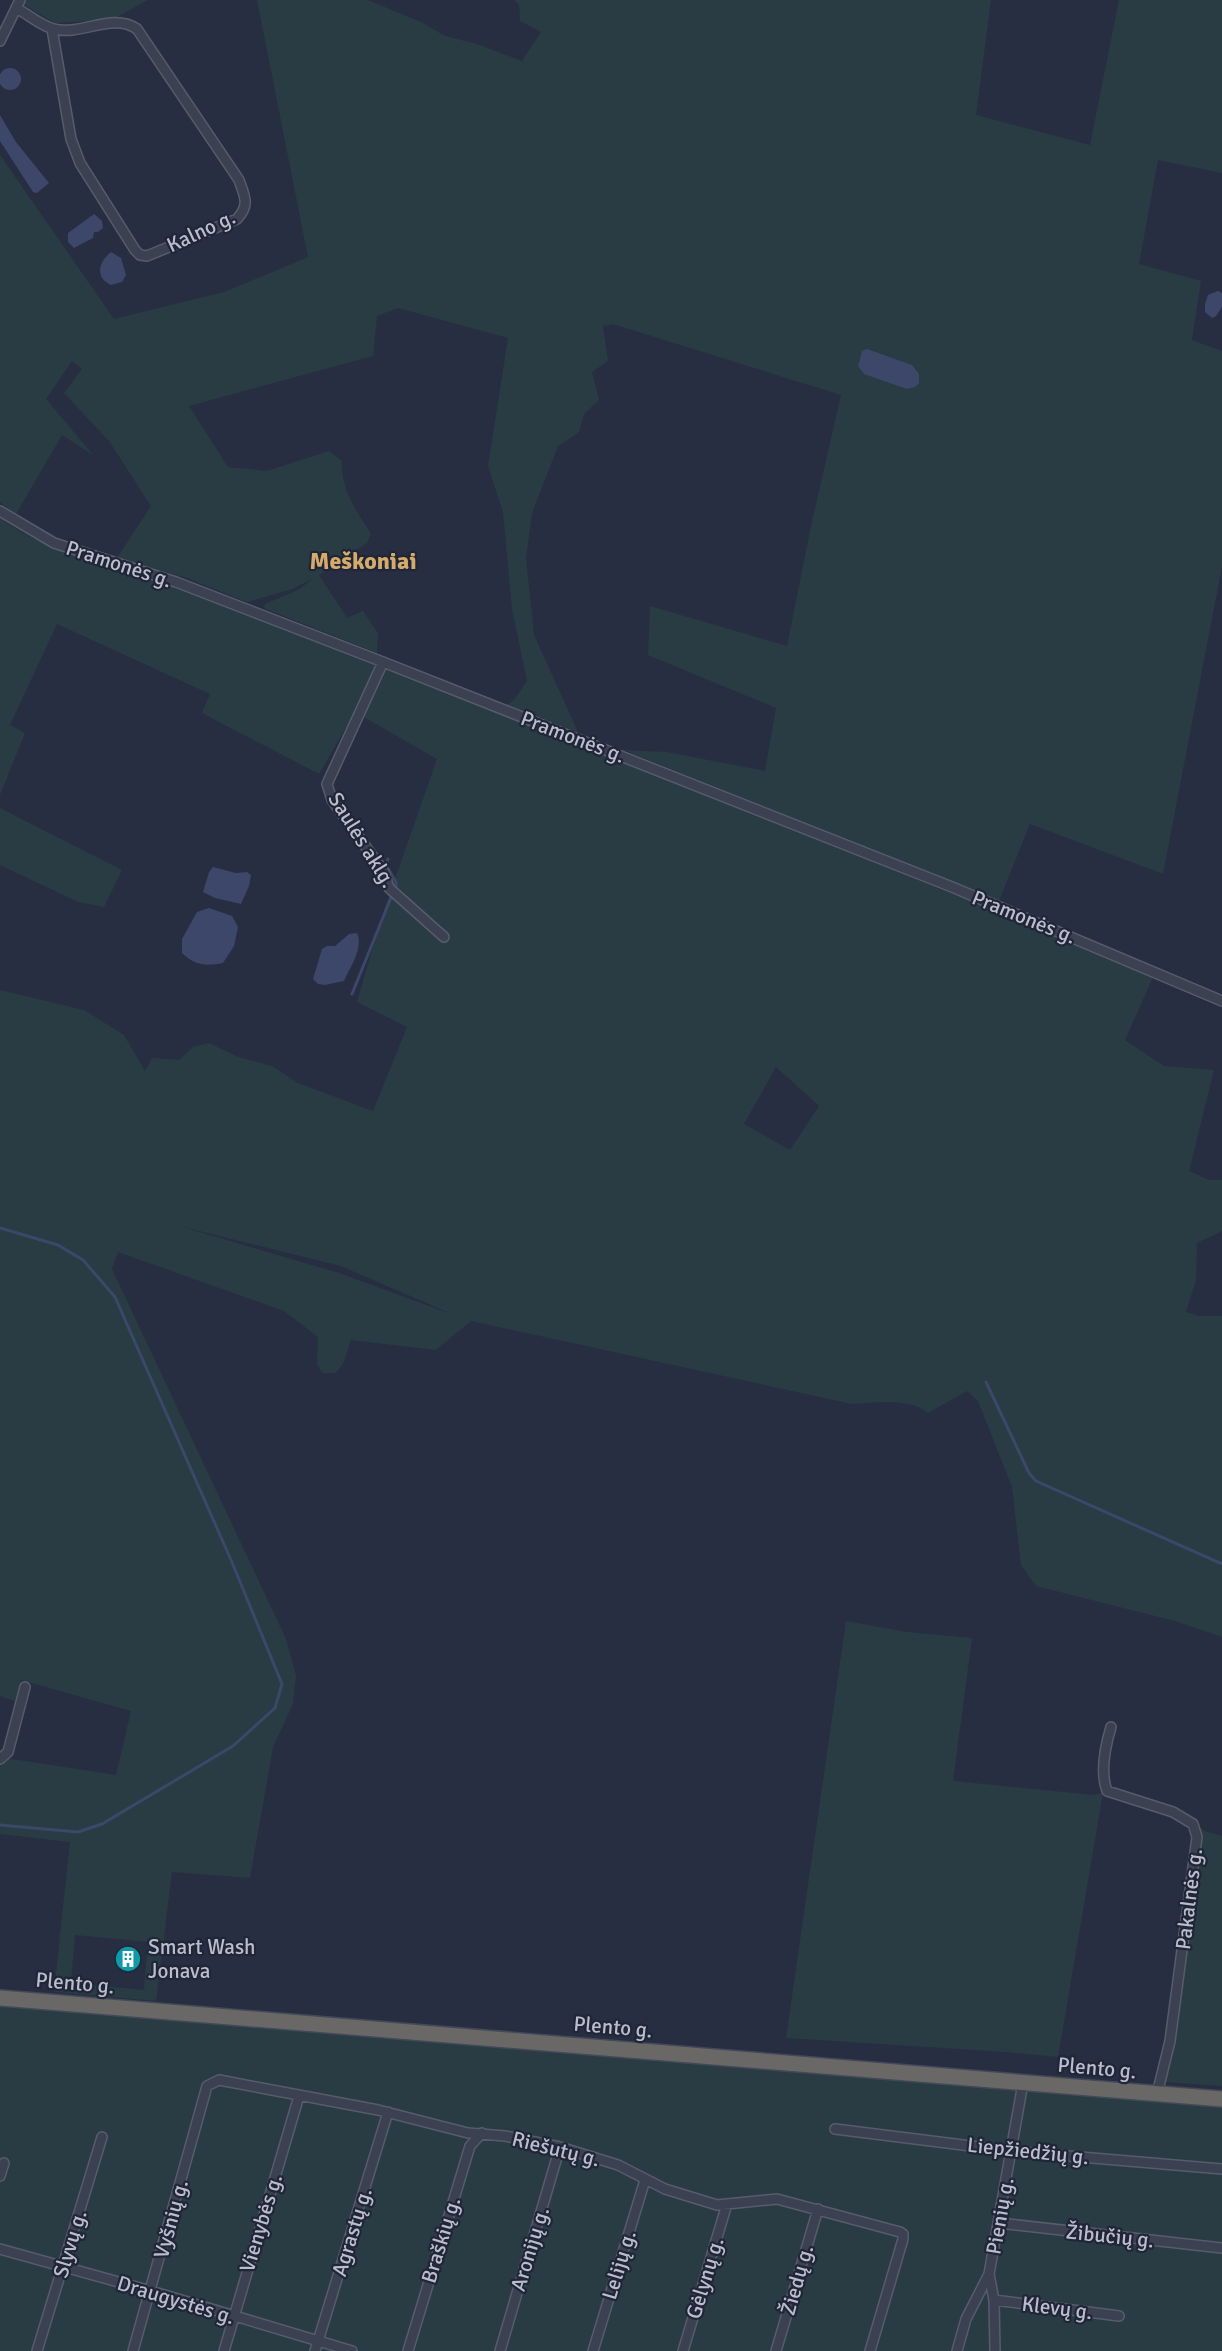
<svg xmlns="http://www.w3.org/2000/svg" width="1222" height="2351" font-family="Signika,sans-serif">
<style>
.green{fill:#293c43;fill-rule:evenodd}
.water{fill:#3c4769}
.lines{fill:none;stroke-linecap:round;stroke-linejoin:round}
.stream{stroke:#3c4769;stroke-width:3}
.minor-casing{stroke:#575c6c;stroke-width:12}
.trunk-casing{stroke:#434959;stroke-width:18}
.minor{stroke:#3c4152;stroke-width:9}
.trunk{stroke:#696866;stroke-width:15}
.labels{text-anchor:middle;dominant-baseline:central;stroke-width:4.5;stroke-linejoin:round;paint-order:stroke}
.street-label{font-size:21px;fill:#b9bdcc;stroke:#202637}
.poi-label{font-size:21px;fill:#b9bdcc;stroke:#202637;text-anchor:start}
.quarter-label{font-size:24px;font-weight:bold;fill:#d4ab6b;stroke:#202637}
</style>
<rect width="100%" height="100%" fill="#272e42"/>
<!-- green -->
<path class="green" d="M26,0H148L111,20L54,23L23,4Z
M257,0H368L421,22L445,36L477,44L522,61L541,32L520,21L519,4L514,0H991L976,115L1090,145L1119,0H1222V173L1158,160L1139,264L1201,281L1192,340L1222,351V566L1163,874L1030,824L999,901L624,750L667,752L765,771L776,708L648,655L650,606L787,646L811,526L841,395L613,324L603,326L608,361L592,372L599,400L584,414L579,432L558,446L532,513L526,558L534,635L578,732L507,705L515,699L527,681L512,609L503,512L488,466L508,338L398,308L377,316L373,356L189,406L228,467L267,471L329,451L342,461C340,489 357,511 371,534L367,543L319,575L347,618L363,611L378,633L377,653L264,608L265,604L298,590L314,578L292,589L247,602L187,578L117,558L151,506L109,441L64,393L82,369L72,361L46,399L93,455L62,435L16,514L0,502V155L114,319L224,292L308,257Z
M0,518C41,548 84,559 132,574C163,584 194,594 225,606L654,774L1154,975L1125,1040L1164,1066L1214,1070L1189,1171L1209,1180H1222V1231L1197,1243L1196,1280L1186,1312L1199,1316H1222V1637L1175,1621L1036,1586L1021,1565L1012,1487L978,1401L967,1391L928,1413C908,1397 877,1403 852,1404L471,1321L436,1350L351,1340L343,1364L336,1373H323L317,1365L318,1337L284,1311L118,1252L112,1269L286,1639L296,1676L293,1704L273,1747L250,1878L172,1872L156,2001L54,1992L70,1842L0,1834V1762L5,1758L116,1775L131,1711L21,1680L15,1701L0,1696V990L84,1010L124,1035L145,1071L152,1058L179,1060L193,1047L209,1043L238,1057L272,1066L298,1083L373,1111L407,1027L357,1002L381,919L437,759L355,712L319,774L202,713L210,694L57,624L10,725L25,733L0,795ZM776,1067L819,1106L790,1150L744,1124ZM179,1226L341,1266L454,1315L339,1273ZM75,1935L148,1942L144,1990L71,1983Z
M0,808L122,870L104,907L78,902L0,865Z
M846,1621L907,1632L972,1638L953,1781L1093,1795L1103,1793L1058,2057L1006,2052L786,2038Z
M1193,1824L1199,1826L1204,1831L1222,1836V2086L1165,2082L1160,2079L1197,1837Z
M0,2003L758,2069L1222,2106V2351H0Z"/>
<!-- water -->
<path class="water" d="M-1 79a11 11 0 1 1 22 0a11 11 0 1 1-22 0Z
M0,115L16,142L49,183L37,193L33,192L0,141Z
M94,214L102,221L103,228L98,232H94L93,238L74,248L68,242V233Z
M111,252L121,258L126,275L122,282L111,285C95,278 98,262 111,252Z
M1218,291L1222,293V307L1216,316L1212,318L1205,312V304L1208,295Z
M867,349L912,365L919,374V383L915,387L907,389L864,374L858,366L862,351Z
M213,867L236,873L247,872L251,875L249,886L241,904L215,898L203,892L209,872Z
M209,908L232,916L238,927L234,946L223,963C206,966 195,966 182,953V939L197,912Z
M357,933C364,948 350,967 344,981L325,985L318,984L313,979L322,949L327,946H335L349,934Z"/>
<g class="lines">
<!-- stream -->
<path class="stream" d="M388,859L386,865L396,882V888
M352,994L392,895
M0,1228L58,1245L83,1260L115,1297L231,1560L282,1684L275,1708L233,1746L102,1824L78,1832L0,1825
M986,1382L1029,1473L1036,1481L1222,1564"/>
<!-- minor casing -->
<g class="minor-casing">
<path id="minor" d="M16,8C28,14 41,26 54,29C81,36 113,12 137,29L239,180C245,197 250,205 237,219L147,256L140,255L135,250L80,163L71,139L52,29
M0,41L20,0
M0,511L54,543L176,582L383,662L952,887L1222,1001
M383,662L327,784L332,800L384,872L389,888L444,937
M1111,1727C1105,1747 1100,1772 1107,1791L1173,1812L1193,1824L1197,1837L1170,2041L1157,2094
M0,1759L8,1752L25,1687
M835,2129L1011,2151L1222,2169
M0,2176L4,2163
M999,2223L1222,2248
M0,2249L151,2291L352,2351
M994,2300L1119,2316
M37,2351L102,2137
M133,2351L207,2086L219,2080L378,2110L468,2133L505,2136L560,2147L618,2165L665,2189L717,2205L777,2199L900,2232L903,2234V2239L870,2351
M224,2351L299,2096
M315,2351L388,2112
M408,2351L470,2146L482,2133
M500,2351L560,2147
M593,2351L645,2180
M683,2351L727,2204
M776,2351L818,2209
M957,2351L966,2319L989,2274
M995,2351L994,2300L989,2274L1023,2083"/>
</g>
<!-- trunk casing -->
<g class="trunk-casing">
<path id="trunk" d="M0,1998L1222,2099"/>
</g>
<!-- minor -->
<use href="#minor" class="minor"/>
<!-- trunk -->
<use href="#trunk" class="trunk"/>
</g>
<!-- icons -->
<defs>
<g id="building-disc" transform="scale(1.35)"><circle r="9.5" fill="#0f9aa8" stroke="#202637"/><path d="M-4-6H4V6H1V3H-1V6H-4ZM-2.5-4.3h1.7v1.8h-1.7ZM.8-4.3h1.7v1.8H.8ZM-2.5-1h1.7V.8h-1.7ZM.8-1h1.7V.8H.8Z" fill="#fff"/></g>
</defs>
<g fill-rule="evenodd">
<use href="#building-disc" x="128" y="1959"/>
</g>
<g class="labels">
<!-- street labels -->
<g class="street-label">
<text transform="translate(201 231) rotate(-25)">Kalno g.</text>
<text transform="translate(119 564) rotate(18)">Pramonės g.</text>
<text transform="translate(573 737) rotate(21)">Pramonės g.</text>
<text transform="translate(362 840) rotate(58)">Saulės aklg.</text>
<text transform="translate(1024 917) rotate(22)">Pramonės g.</text>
<text transform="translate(1189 1899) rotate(-83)">Pakalnės g.</text>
<text transform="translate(75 1983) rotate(5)">Plento g.</text>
<text transform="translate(613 2027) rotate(5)">Plento g.</text>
<text transform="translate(1097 2068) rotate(5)">Plento g.</text>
<text transform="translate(556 2149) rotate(14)">Riešutų g.</text>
<text transform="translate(1028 2151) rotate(6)">Liepžiedžių g.</text>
<text transform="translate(1000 2216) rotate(-80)">Pienių g.</text>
<text transform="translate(171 2219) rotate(-75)">Vyšnių g.</text>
<text transform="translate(261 2223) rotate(-73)">Vienybės g.</text>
<text transform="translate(352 2232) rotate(-73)">Agrastų g.</text>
<text transform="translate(1110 2236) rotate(6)">Žibučių g.</text>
<text transform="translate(441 2240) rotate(-73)">Braškių g.</text>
<text transform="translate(70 2244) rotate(-73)">Slyvų g.</text>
<text transform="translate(530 2249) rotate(-73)">Aronijų g.</text>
<text transform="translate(619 2265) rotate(-73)">Lelijų g.</text>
<text transform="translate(705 2278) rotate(-73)">Gėlynų g.</text>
<text transform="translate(797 2280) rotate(-74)">Žiedų g.</text>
<text transform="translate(176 2300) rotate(17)">Draugystės g.</text>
<text transform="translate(1057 2308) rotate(7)">Klevų g.</text>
</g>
<!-- poi labels -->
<g class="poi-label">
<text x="148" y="1947">Smart Wash<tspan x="148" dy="24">Jonava</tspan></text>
</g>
<!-- quarter labels -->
<g class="quarter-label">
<text x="363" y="561">Meškoniai</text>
</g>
</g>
</svg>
